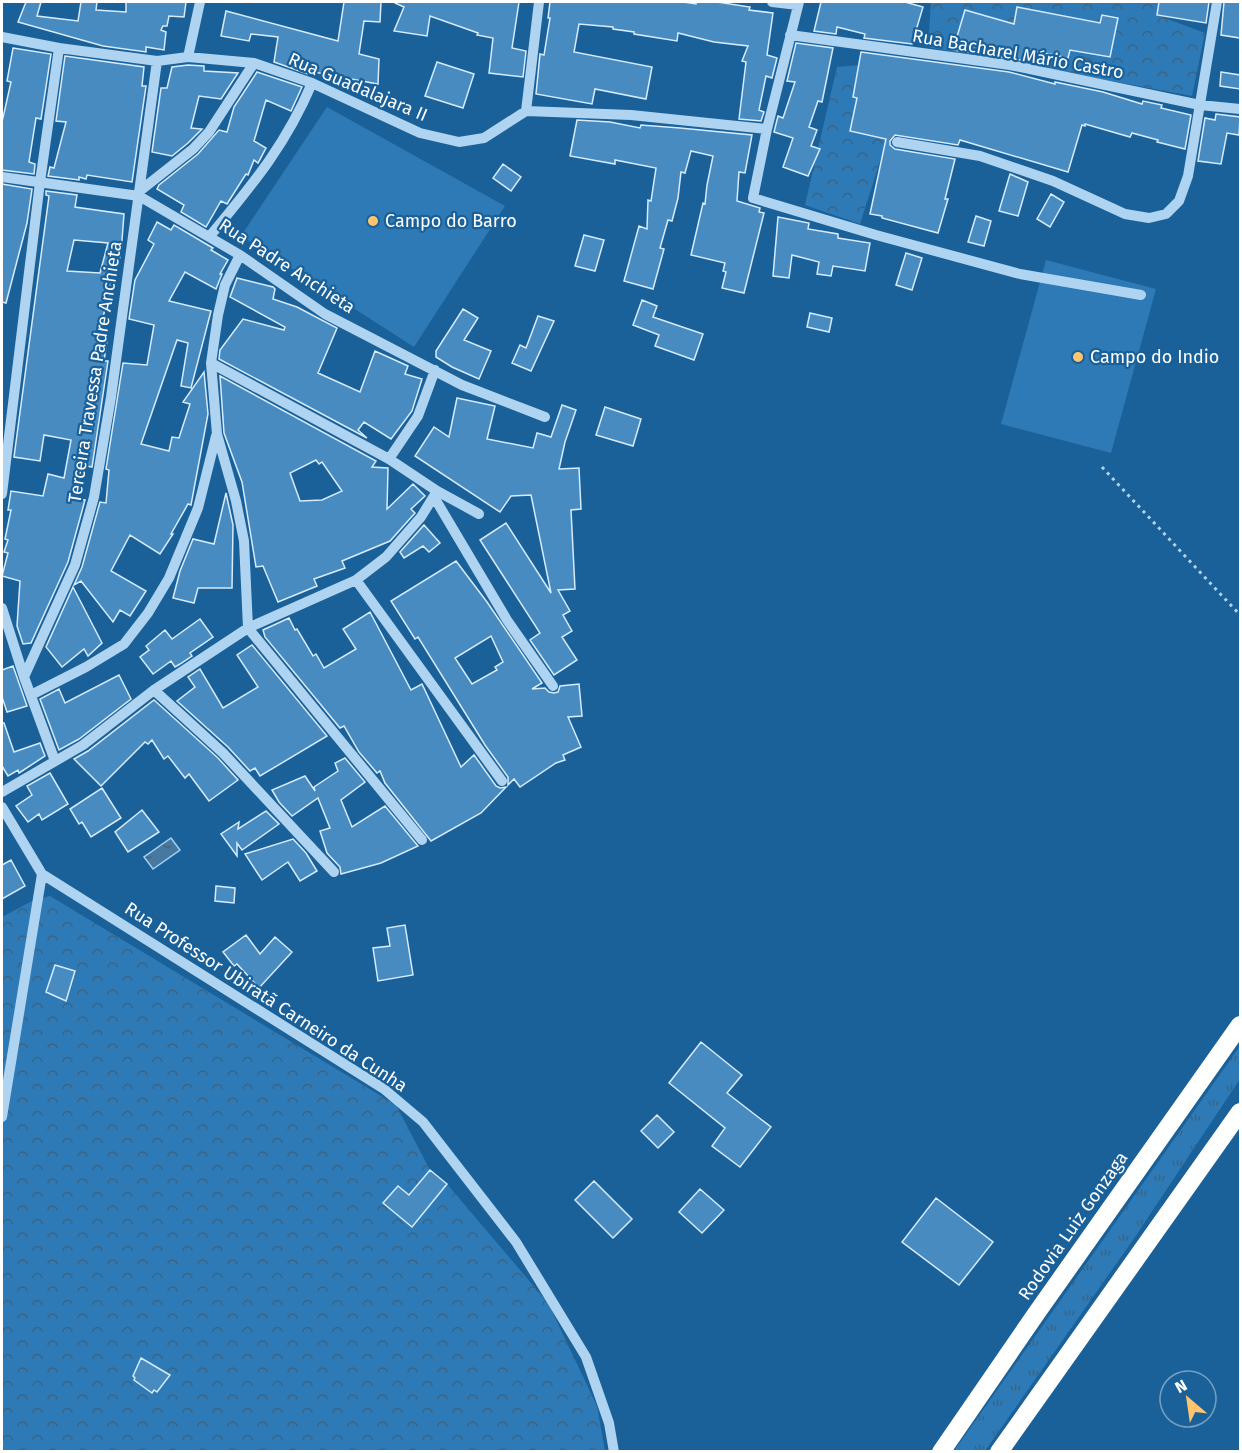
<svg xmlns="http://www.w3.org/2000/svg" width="1242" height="1453" font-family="'Fira Sans',sans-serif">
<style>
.grass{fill:url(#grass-tufts)}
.forest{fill:url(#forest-crowns)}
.park{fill:#2d7ab6}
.water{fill:url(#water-ripples);stroke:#a2d1f3;stroke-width:1.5}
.building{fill:#478bc1;stroke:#d6ebfc;stroke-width:1.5;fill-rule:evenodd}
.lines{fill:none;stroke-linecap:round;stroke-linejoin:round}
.path{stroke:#afd4f1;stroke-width:3;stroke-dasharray:3 4.5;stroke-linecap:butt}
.minor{stroke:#afd4f1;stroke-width:10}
.highway{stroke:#fff;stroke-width:18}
.poi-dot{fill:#ffc56e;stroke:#1a6099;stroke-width:2}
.labels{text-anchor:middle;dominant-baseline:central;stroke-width:4.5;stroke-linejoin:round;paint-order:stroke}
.street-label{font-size:18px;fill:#fff;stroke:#1a6099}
.poi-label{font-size:18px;fill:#fff;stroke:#1a6099;text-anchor:start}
</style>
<defs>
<pattern id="grass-tufts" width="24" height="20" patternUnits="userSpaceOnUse" patternTransform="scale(1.5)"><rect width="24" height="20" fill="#2d7ab6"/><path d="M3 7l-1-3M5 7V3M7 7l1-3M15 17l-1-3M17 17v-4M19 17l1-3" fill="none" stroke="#3c6381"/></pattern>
<pattern id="forest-crowns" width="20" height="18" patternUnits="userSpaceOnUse" patternTransform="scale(1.5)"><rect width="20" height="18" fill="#2d7ab6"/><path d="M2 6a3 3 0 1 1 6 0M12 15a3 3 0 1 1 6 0" fill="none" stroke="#3c6381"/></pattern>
<pattern id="water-ripples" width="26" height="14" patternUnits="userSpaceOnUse" patternTransform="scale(1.5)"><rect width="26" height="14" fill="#47789f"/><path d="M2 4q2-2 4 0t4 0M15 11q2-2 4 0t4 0" fill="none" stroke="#4a6276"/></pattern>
</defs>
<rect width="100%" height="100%" fill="#1a6099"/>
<!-- grass -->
<path class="grass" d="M1240,1046V1079L1135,1237L985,1451H954Z"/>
<!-- forest -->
<path class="forest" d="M931,2H1159L1157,15L1205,33L1192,96L928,47Z
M905,61L887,139L860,224L805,205L837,67Z
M50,896L396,1105L430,1170L447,1184L548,1303L597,1406L605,1451H2V917L32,901Z"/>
<!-- park -->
<path class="park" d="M327,107L505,206L414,347L241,236Z
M1046,260L1156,289L1111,453L1001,424Z"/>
<!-- water -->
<path class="water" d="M171,838L180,850L153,869L144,857Z"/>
<!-- building -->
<path class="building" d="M26,2H41L37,16L78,21L81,2H97L96,10L126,12V2H186L184,17L169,16L167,26H163L161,30L166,32L164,50L146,47V52L103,46L18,22Z
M344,2H381L380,22L364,21L359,54L379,59L378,84L309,71L308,74L274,62L278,37L251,34L249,41L221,36L226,11L338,41Z
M395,2H519L512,48L526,51L523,77L489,73L493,38L477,35L478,33L430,16L427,36L394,31L404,7L395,3Z
M550,2H683L696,4L697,2H717L750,7L749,10L773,13L767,55L777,58L772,78L766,76L759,110L764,112L761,121L739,119L746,62L742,61L748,46L714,42L678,33L677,41L634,34V32L613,29V27L579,24L574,52L652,67L646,99L595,89L592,104L536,94L540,54L544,55L550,18H548Z
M821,2H905L923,7L912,44L864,38L865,34L837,27L836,34L814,31Z
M1159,2H1209L1206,23L1157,15Z
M1224,2H1240V38L1221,35Z
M1017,7L1100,23L1102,15L1118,18L1110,57L1070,50L1068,58L1030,50L1028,61L953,50L965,10L1014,24Z
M796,43L833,48L822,102L818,101L809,127L817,130L811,146L820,149L808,176L783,167L793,138L774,132L778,116L783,118L795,82L787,81Z
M13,48L51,54L41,119L36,118L29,162L35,164L34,174L2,170V122L11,82L7,81Z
M861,52L1009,72L1055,84V82L1103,92L1142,104L1143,101L1162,105L1161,108L1191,115L1185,149L1157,142L1158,140L1132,133L1130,137L1085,124V126L1082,125L1068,172L960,140L958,145L895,135L890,141V145L895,149L955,159L945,199H948L938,233L882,218V216L870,214L886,139L850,131L857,98L853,97Z
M65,56L144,67L142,86H146L132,182L87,175L86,179L79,177V180L48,176L50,167L54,168L66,122L56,121Z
M437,62L474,74L463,108L425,96Z
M188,65L204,66V71L238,73L221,99L199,96L191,128L202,129L188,143L172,156L152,152L161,88H167L172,67Z
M257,72L302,87L291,111L266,100L254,141L266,148L258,163L254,160L248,175L246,174L227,204L221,201L206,227L181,212L184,205L157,189L159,185L198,154L219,130L227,132L234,107Z
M1221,72L1240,75V89L1220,86Z
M1216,114L1240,117L1239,135L1227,133L1221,164L1198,161L1205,118L1215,120Z
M577,120L610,122L640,128L641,125L680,128L752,135L745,173L739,172L737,201L760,208L759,212L764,213L744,293L722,288L726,272L723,271L725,263L691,255L703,203L705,204L707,185L713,156L691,151L685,173L681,172L678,198L672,221L668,220L660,248L664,249L653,289L624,281L639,226L647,229L648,200L651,201L656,168L615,160V164L570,156Z
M503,164L521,177L511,191L493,178Z
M1010,174L1028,182L1018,216L999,211Z
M2,184L32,189L27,223L6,303L2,302Z
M46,191L77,195L75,207L124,214L121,253L97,338L107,341L104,361H108L92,467L82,465L75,499L85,500L68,562L31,643L23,644L17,626L20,581L2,576L8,553L4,552L8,540L5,539L11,510H8L11,491L43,496L48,474L64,478L71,440L44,435L40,461L14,457L49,196L46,195ZM74,240L108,243L100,273L67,271Z
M1051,194L1064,202L1050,227L1037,219Z
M976,216L991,221L984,246L968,242Z
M778,217L809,223L808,229L838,234V238L870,243L865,271L833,266L831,276L817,274L819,262L792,255L789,278L773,276Z
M157,222L171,230L174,225L213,248L211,250L228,260L220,274H222L216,289L185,272L169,301L211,311L191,388L181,386L188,343L177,340L141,444L169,451L172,437L179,438L190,404L183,402L204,372L208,414L191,505L188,504L171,534H173L160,554L130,535L111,571L146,591L130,616L120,610L113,622L81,581L74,585L82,567L100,502L106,503L109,470L106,469L123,363L147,365L154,325L129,319L135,280L154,244L148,240Z
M584,235L604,240L595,271L575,266Z
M906,253L922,258L912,290L896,285Z
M237,278L273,287L275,289L273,299L297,307L337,328L318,373L360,392L375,351L408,366L405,374L422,379L412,411L391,439L364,422L358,430L367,438L219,359L220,350L243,319L284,330L285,327L230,297Z
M642,300L657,306L653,317L703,334L694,360L655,346L659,335L633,325Z
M463,309L478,318L464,340L491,351L479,379L452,367L436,357V351Z
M810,313L832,318L829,332L807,327Z
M538,316L554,321L531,371L512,363L520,345L526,348Z
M220,376L376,461L372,467L388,468L387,509L413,484L425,496L411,509L415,513L390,541L342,561L345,568L314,579L317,586L278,602L263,566L256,567L242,482L224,433ZM316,460L319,464L322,462L342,491L322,500L300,501L290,473Z
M457,398L495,406L487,439L533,448L537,433L551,437L562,405L576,410L565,442L559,469L579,468L581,509L571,510L575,589L558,590L570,611L563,615L572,631L562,637L577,660L554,675L530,640L540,633L480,540L506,523L551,593L531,495L511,496L500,512L415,456L434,427L449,437Z
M605,407L641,419L633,446L596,435Z
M226,493L233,525L232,588H198L194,603L173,598L180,571L193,539L214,544Z
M424,525L440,543L429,552L423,546L404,558L400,552Z
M456,561L487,602L542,683L532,689L545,688L549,692L554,693L558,692L560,686L579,684L582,716L568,717L581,747L563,755L565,760L556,763L520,787L514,779L508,785V777L485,745L418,637L415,639L391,601ZM491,636L503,662L495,667L497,670L472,684L455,658Z
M73,587L102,643L88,656L84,649L62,667L46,647Z
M370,612L411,690L422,684L423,686L461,767L474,755L496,786L500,788L506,787L481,813L431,841L385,783L380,771L377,773L359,752L344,726L340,728L265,637L263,630L289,618L295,630L297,629L313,656L316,654L324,668L356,649L343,629Z
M200,619L213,637L190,653L192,656L180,664L175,667L171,661L153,674L140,657L149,650L146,646L165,630L172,639Z
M252,645L327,736L260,776L255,768L250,771L228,747L177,701L195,687L188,677L200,669L223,708L258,687L237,655Z
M13,666L27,706L7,712L2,697V670Z
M119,675L131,699L79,739L59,750L40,699L59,689L65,703Z
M154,700L218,758L238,780L209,801L189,774L185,778L168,756L164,759L152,740L148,744L145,742L101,786L74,759L88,751Z
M2,723H4L14,752L40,743L45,756L19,773L18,770L8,776L2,766Z
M345,758L365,782L341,800L352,827L385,806L418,846L381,863L341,874L340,867L327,853L320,831L330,828L318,798L292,816L279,802L272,790L305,776L315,791L314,787L338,771L335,763Z
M50,773L68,804L42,820L39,814L28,822L16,806L32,795L27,786Z
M102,788L121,818L91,837L82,822L79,824L70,809Z
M142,810L159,832L128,852L115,832Z
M266,811L279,824L242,850L237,843V856L221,834L239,822L238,829Z
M293,839L306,853L317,871L300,881L288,862L262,880L245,854Z
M11,860L25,886L2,899V865Z
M216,886L235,888L234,903L215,901Z
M405,925L413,975L378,981L373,948L390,946L387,928Z
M246,935L260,954L275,937L292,952L259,988L237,964L234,966L223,952Z
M55,965L75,971L66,1001L46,992Z
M701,1042L742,1075L727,1093L771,1127L740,1167L712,1146L725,1128L669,1083Z
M657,1115L674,1132L658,1148L641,1131Z
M430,1170L447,1184L412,1227L383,1203L398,1186L409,1195Z
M594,1181L632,1219L613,1238L575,1200Z
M700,1189L724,1210L702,1233L679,1212Z
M936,1198L993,1242L959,1285L902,1242Z
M141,1358L170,1375L157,1392L154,1390L152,1393L134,1380L135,1378L133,1376Z"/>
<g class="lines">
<!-- path -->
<path class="path" d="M1102,467L1240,615"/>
<!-- minor -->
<path class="minor" d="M772,2L798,5
M799,2L767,129L753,198L876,235L1020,274L1141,295
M790,35L1010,65L1200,105L1240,109
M2,37L59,48L157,61L188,57L254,63L312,83L420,133L459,142L484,138L526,111L631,115L767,129
M188,57L200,2
M526,111L539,2
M897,142L980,156L1053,181L1125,214L1149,218L1166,214L1179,201L1188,176L1217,2
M2,177L139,196L240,255L325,314L462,385L545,417
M141,190L193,149L209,132L254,63
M210,236C252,185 286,145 312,83
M240,255L225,285L218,315L211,363L217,434L236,501L244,541L248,628L422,840
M211,363L389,459L437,491L479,514
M389,459L418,416L435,370
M2,494L40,182L59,48
M434,497L507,620L553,686
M356,580L502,781
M2,608L24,677L55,761
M24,677L75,565L94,497L111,397L157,61
M154,690L223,753L334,872
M31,695L86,667L124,644L148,613L169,578L198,508L216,436
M2,792L83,745L154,690L248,628L356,580L386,557L421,517L437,491
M2,807L42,874L384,1089L423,1122L516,1242L586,1357L609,1423L614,1452
M2,1117L42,874"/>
<!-- highway -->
<path class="highway" d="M941,1452L1038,1311L1240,1025
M999,1452L1240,1112"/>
</g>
<!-- markers -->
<g class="poi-dot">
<circle cx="373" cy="221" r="6"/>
<circle cx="1078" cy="357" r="6"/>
</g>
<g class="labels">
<!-- street labels -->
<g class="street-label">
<text transform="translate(1018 54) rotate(10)">Rua Bacharel Mário Castro</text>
<text transform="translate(358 87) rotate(23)">Rua Guadalajara II</text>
<text transform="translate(287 266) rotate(33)">Rua Padre Anchieta</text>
<text transform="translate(95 372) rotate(-81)">Terceira Travessa Padre Anchieta</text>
<text transform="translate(266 997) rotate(33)">Rua Professor Ubiratã Carneiro da Cunha</text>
<text transform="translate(1073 1226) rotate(-55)">Rodovia Luiz Gonzaga</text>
</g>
<!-- poi labels -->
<g class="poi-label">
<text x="385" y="221">Campo do Barro</text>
<text x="1090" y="357">Campo do Indio</text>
</g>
</g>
<!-- border -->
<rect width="1242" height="1453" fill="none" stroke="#ffffff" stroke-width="6"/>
<!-- north arrow -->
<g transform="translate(1188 1399) rotate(331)"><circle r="28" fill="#1a6099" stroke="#76a0c2" stroke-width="1.5"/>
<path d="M0-4.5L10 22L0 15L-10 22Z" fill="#ffc56e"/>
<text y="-9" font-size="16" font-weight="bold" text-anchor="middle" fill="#ffffff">N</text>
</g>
</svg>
